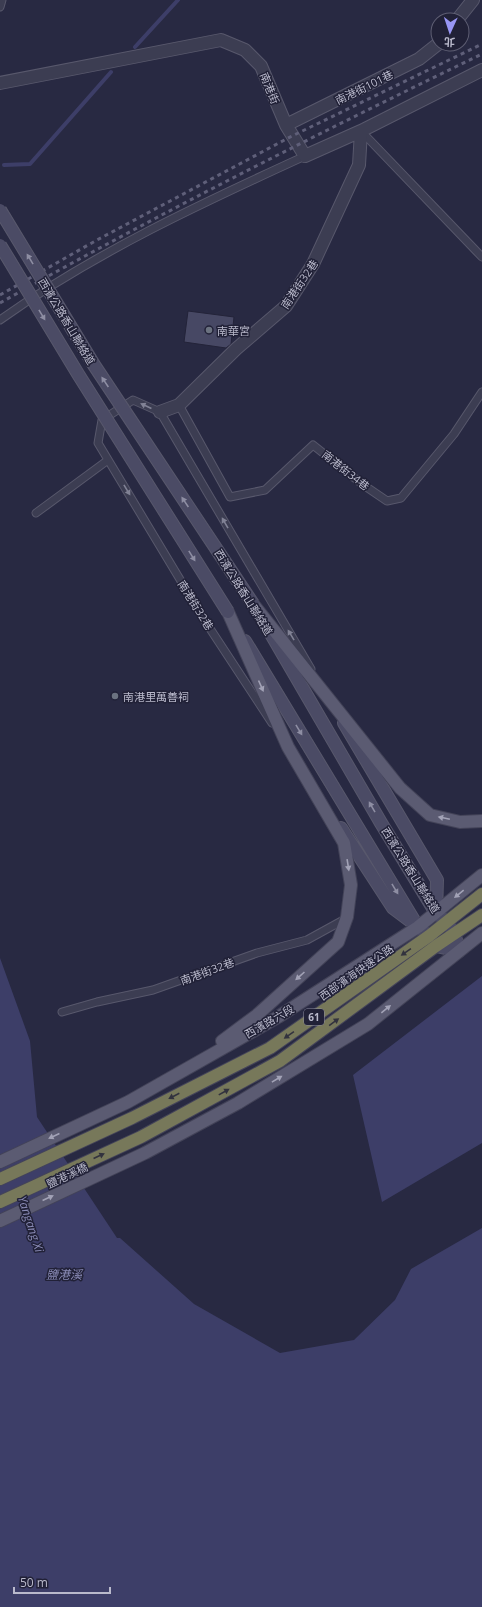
<svg xmlns="http://www.w3.org/2000/svg" width="482" height="1607" font-family="'Open Sans','Noto Sans TC',sans-serif">
<style>
.water{fill:#3d3e68}
.lines{fill:none;stroke-linecap:round;stroke-linejoin:round}
.stream{stroke:#3d3e68;stroke-width:4}
.building{fill:#474864;stroke:#232339}
.lane-casing{stroke:#58586c;stroke-width:9}
.street-casing{stroke:#58586c;stroke-width:14}
.secondary-casing{stroke:#58586c;stroke-width:14}
.primary-casing{stroke:#434358;stroke-width:14}
.highway-casing{stroke:#444459;stroke-width:14}
.lane{stroke:#3c3d52;stroke-width:7}
.street{stroke:#3c3d52;stroke-width:12}
.secondary{stroke:#4b4b65;stroke-width:12}
.primary{stroke:#5b5b72;stroke-width:12}
.highway{stroke:#77785a;stroke-width:12}
.rail{stroke:#5f5f79;stroke-width:3;stroke-dasharray:4 4;stroke-linecap:butt}
.secondary-bridge-casing{stroke:#58586c;stroke-width:14;stroke-linecap:butt}
.secondary-bridge{stroke:#4b4b65;stroke-width:12}
.oneway{fill:#8e8ea3}
.oneway2{fill:#818295}
.oneway3{fill:#a2a2b6}
.oneway4{fill:#32323e}
.worship-dot{fill:#6b7280;stroke:#212137;stroke-width:1.5}
.labels{text-anchor:middle;dominant-baseline:central;stroke-width:3;stroke-linejoin:round;paint-order:stroke}
.shield{fill:#212137;stroke:#8c8c9f;stroke-width:1}
.shield-label{font-size:10px;font-weight:bold;fill:#babacc}
.street-label{font-size:11px;fill:#babacc;stroke:#212137}
.poi-label{font-size:11px;fill:#babacc;stroke:#212137;text-anchor:start}
.water-label{font-size:12px;font-style:italic;fill:#8a8bb6;stroke:#212137}
</style>
<rect width="100%" height="100%" fill="#282942"/>
<!-- water -->
<path class="water" d="M0,958L30,1041L37,1117L117,1238H120L194,1304L280,1353L354,1340L395,1300L411,1269L482,1228V1607H0Z
M482,976V1143L382,1202L353,1075Z"/>
<g class="lines">
<!-- stream -->
<path class="stream" d="M135,47L178,0
M4,165L30,164L111,72"/>
</g>
<!-- building -->
<path class="building" d="M188,311L234,317L231,344L226,348L184,342Z"/>
<g class="lines">
<!-- lane casing -->
<g class="lane-casing">
<path id="lane" d="M0,7L2,0
M361,131L482,257
M0,320C94,253 200,204 305,156
M179,405L230,497L265,490L313,445L362,484L387,501L401,498L454,434L482,392
M36,513L108,460
M272,723L205,621L98,443L102,420L133,400L160,412L311,669
M62,1012L97,1002L153,990L257,953L307,940L347,918"/>
</g>
<!-- street casing -->
<g class="street-casing">
<path id="street" d="M457,20L473,0
M0,83L221,40L245,50L261,66L286,125L305,156L361,131L482,70
M286,125L419,59L438,44
M160,412L179,405L236,349L286,306L313,264L359,165L361,131"/>
</g>
<!-- secondary casing -->
<g class="secondary-casing">
<path id="secondary" d="M245,641L418,927L429,936L436,946L459,951C455,933 450,923 436,913L381,823L267,627
M344,723L437,880L436,913
M341,828L393,908L413,923"/>
</g>
<!-- primary casing -->
<g class="primary-casing">
<path id="primary" d="M253,604L400,788L430,815L460,822L482,821
M222,1041L257,1015L338,942L347,917L351,885L344,843L288,747L228,612
M0,1162L128,1102L278,1017L418,927L482,875
M0,1221L145,1153L238,1103L368,1024L482,933"/>
</g>
<!-- highway casing -->
<g class="highway-casing">
<path id="highway" d="M0,1179L132,1118L270,1048L429,936L482,894
M0,1202L141,1137L280,1061L436,946L482,915"/>
</g>
<!-- lane -->
<use href="#lane" class="lane"/>
<!-- street -->
<use href="#street" class="street"/>
<!-- secondary -->
<use href="#secondary" class="secondary"/>
<!-- primary -->
<use href="#primary" class="primary"/>
<!-- highway -->
<use href="#highway" class="highway"/>
<!-- rail -->
<path class="rail" d="M0,295L97,240L292,136L482,44
M0,303C158,214 319,133 482,54"/>
<!-- secondary-bridge casing -->
<g class="secondary-bridge-casing">
<path id="secondary-bridge" d="M0,210L94,365L253,604
M0,245L78,374L228,612"/>
</g>
<!-- secondary-bridge -->
<use href="#secondary-bridge" class="secondary-bridge"/>
</g>
<!-- one-way arrows -->
<defs><path id="oneway-solid" d="M-6-.8H1V-3.2L6.5 0L1 3.2V.8H-6Z"/></defs>
<g class="oneway">
<use href="#oneway-solid" transform="translate(30 259) rotate(-121)"/>
<use href="#oneway-solid" transform="translate(42 315) rotate(59)"/>
<use href="#oneway-solid" transform="translate(105 382) rotate(-124)"/>
<use href="#oneway-solid" transform="translate(185 502) rotate(-124)"/>
<use href="#oneway-solid" transform="translate(192 556) rotate(58)"/>
<use href="#oneway-solid" transform="translate(299 730) rotate(59)"/>
<use href="#oneway-solid" transform="translate(372 807) rotate(-120)"/>
<use href="#oneway-solid" transform="translate(395 889) rotate(59)"/>
</g>
<g class="oneway2">
<use href="#oneway-solid" transform="translate(146 406) rotate(-155)"/>
<use href="#oneway-solid" transform="translate(127 490) rotate(59)"/>
<use href="#oneway-solid" transform="translate(225 523) rotate(-120)"/>
<use href="#oneway-solid" transform="translate(291 635) rotate(-121)"/>
</g>
<g class="oneway3">
<use href="#oneway-solid" transform="translate(261 686) rotate(66)"/>
<use href="#oneway-solid" transform="translate(444 818) rotate(-168)"/>
<use href="#oneway-solid" transform="translate(348 865) rotate(81)"/>
<use href="#oneway-solid" transform="translate(459 894) rotate(141)"/>
<use href="#oneway-solid" transform="translate(300 976) rotate(138)"/>
<use href="#oneway-solid" transform="translate(386 1009) rotate(-39)"/>
<use href="#oneway-solid" transform="translate(277 1079) rotate(-31)"/>
<use href="#oneway-solid" transform="translate(54 1136) rotate(155)"/>
<use href="#oneway-solid" transform="translate(48 1198) rotate(-25)"/>
</g>
<g class="oneway4">
<use href="#oneway-solid" transform="translate(406 952) rotate(145)"/>
<use href="#oneway-solid" transform="translate(334 1022) rotate(-36)"/>
<use href="#oneway-solid" transform="translate(289 1035) rotate(145)"/>
<use href="#oneway-solid" transform="translate(224 1092) rotate(-29)"/>
<use href="#oneway-solid" transform="translate(174 1096) rotate(153)"/>
<use href="#oneway-solid" transform="translate(99 1156) rotate(-25)"/>
</g>
<!-- markers -->
<g class="worship-dot">
<circle cx="209" cy="330" r="4"/>
<circle cx="115" cy="696" r="4"/>
</g>
<g class="labels">
<!-- shield labels -->
<rect class="shield" x="304" y="1009" width="20" height="16" rx="3"/>
<g class="shield-label">
<text x="314" y="1017">61</text>
</g>
<!-- street labels -->
<g class="street-label">
<text transform="translate(364 87) rotate(-26)">南港街101巷</text>
<text transform="translate(270 88) rotate(68)">南港街</text>
<text transform="translate(299 284) rotate(-56)">南港街32巷</text>
<text transform="translate(67 321) rotate(59)">西濱公路香山聯絡道</text>
<text transform="translate(346 470) rotate(38)">南港街34巷</text>
<text transform="translate(244 592) rotate(58)">西濱公路香山聯絡道</text>
<text transform="translate(196 605) rotate(58)">南港街32巷</text>
<text transform="translate(411 870) rotate(58)">西濱公路香山聯絡道</text>
<text transform="translate(207 971) rotate(-20)">南港街32巷</text>
<text transform="translate(356 972) rotate(-35)">西部濱海快速公路</text>
<text transform="translate(269 1021) rotate(-30)">西濱路六段</text>
<text transform="translate(67 1175) rotate(-25)">鹽港溪橋</text>
</g>
<!-- poi labels -->
<g class="poi-label">
<text x="217" y="330">南華宮</text>
<text x="123" y="696">南港里萬善祠</text>
</g>
<!-- water labels -->
<g class="water-label">
<text transform="translate(31 1224) rotate(72)">Yangang Xi</text>
<text x="64" y="1274">鹽港溪</text>
</g>
</g>
<!-- north arrow -->
<g transform="translate(450 32) rotate(183)"><circle r="19" fill="#212137" stroke="#5e5e73"/>
<path d="M0-3L7 15L0 10L-7 15Z" fill="#9896f4"/>
<text y="-6" font-size="11" font-weight="bold" text-anchor="middle" fill="#babacc">北</text>
</g>
<!-- scale -->
<path d="M14 1587v6h96v-6" fill="none" stroke="#babacc" stroke-width="2"/>
<text x="20" y="1587" font-size="12" fill="#babacc" stroke="#212137" stroke-width="3" paint-order="stroke">50 m</text>
</svg>
